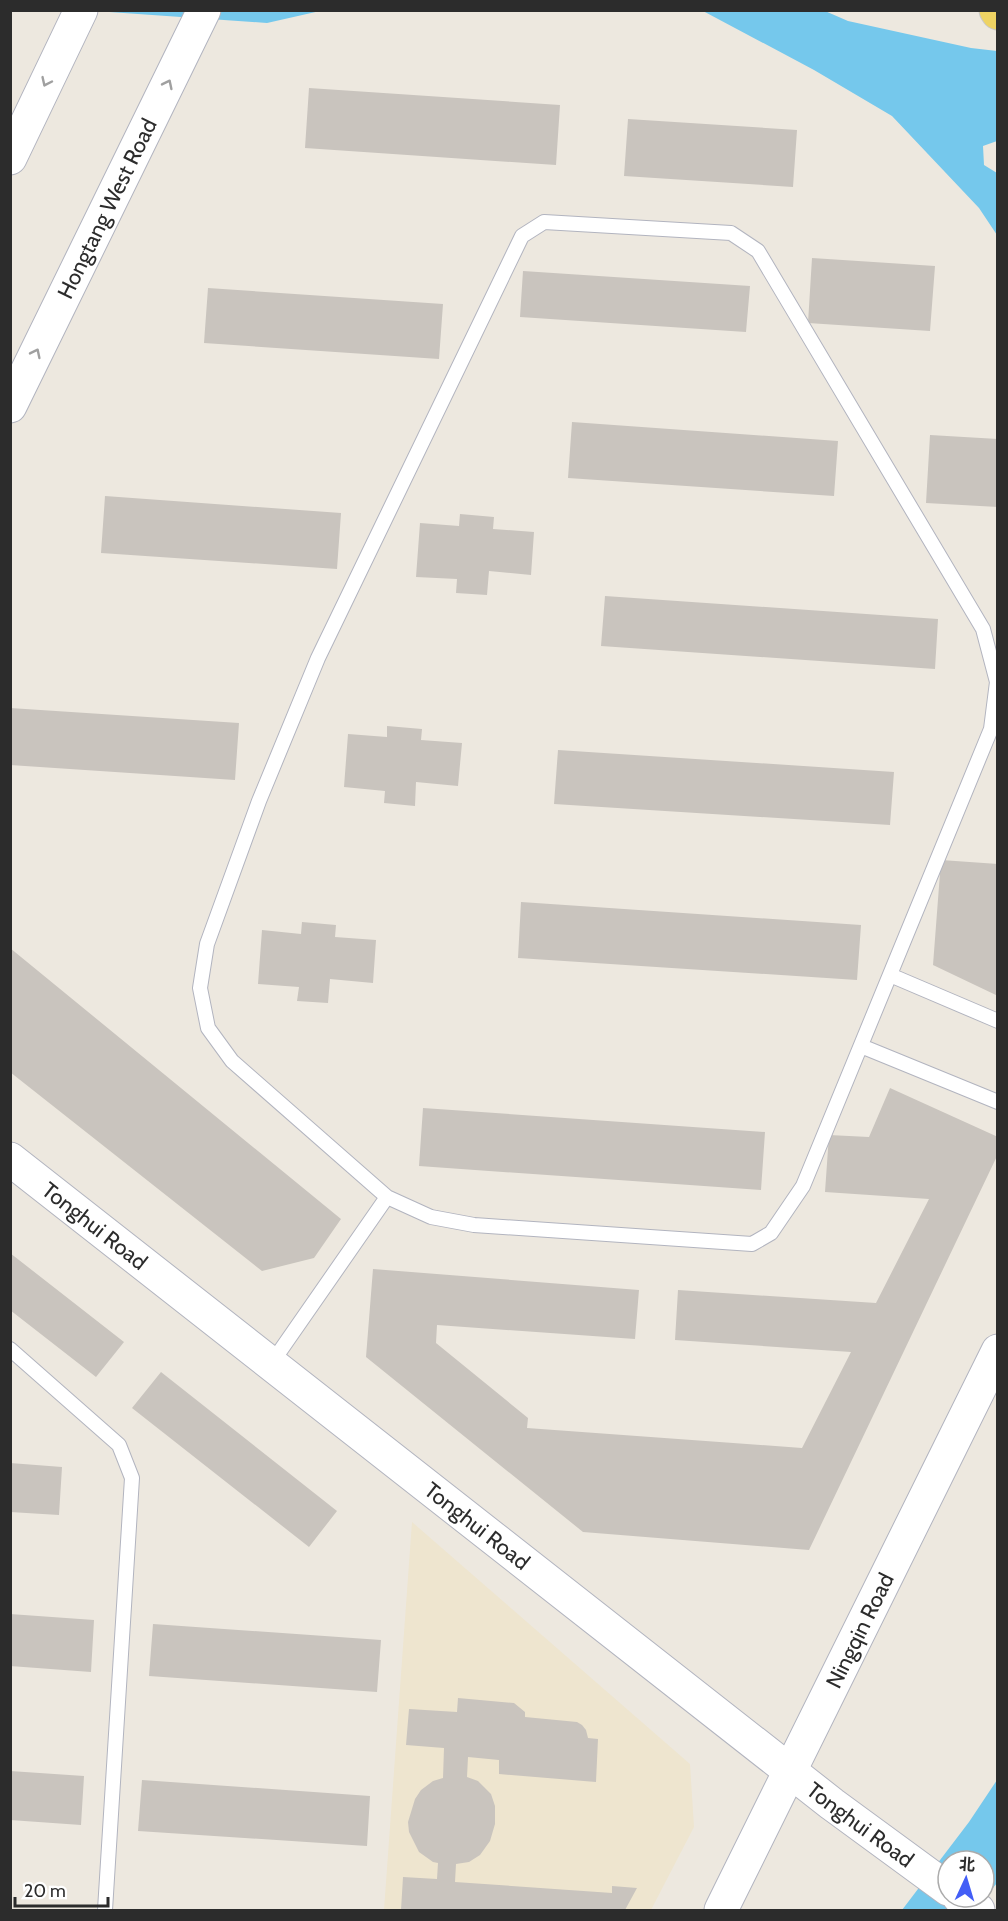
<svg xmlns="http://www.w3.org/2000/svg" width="1008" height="1921" font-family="Cabin,'Noto Sans SC',sans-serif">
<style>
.education{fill:#eee5cf}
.water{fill:#75c8ec;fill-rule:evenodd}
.building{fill:#c9c4be}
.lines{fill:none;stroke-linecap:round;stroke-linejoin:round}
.lane-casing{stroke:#b2b4bf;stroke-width:16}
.secondary-casing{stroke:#b2b4bf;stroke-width:35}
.primary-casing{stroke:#c8c8c8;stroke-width:35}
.lane{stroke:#fff;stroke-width:14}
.secondary{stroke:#fff;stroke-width:33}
.primary{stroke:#eed363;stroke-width:33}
.oneway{stroke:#a0a0a0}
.labels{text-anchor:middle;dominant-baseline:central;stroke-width:4.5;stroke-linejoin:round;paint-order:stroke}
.street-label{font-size:22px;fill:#2c2c2c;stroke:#fff}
</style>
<rect width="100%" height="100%" fill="#ede8df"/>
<!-- education -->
<path class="education" d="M412,1522L690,1764L694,1827L651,1910H384Z"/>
<!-- water -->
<path class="water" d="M95,11H320L267,23Z
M703,11H825L848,21L971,48L997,51V141L983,146L984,165L997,173V235L979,208L892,116L814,70Z
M997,1780V1883L975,1910H902L969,1822ZM948,1861H984V1897H948Z"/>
<!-- building -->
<path class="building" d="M309,88L560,105L556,165L305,148Z
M628,119L797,130L793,187L624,176Z
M812,258L935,266L930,331L808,323Z
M523,271L750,286L746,332L520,317Z
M208,288L443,304L439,359L204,343Z
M572,422L838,441L834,496L568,478Z
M930,435L998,439V507L926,503Z
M105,496L341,513L337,569L101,553Z
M460,514L494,517L493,529L534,532L531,575L489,571L487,595L456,593L457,579L416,577L420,523L459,526Z
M605,596L938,619L935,669L601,646Z
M10,708L239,723L235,780L10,765Z
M387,726L422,729L421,740L462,743L458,786L416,782L415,806L384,803L385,791L344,787L348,734L387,737Z
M558,750L894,772L890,825L554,804Z
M941,860L998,864V996L933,965Z
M521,902L861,925L857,980L518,958Z
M302,922L336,925L335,937L376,940L373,983L330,979L328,1003L297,1001L299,987L258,984L262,930L301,934Z
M10,948L341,1219L314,1258L262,1271L10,1072Z
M890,1088L998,1137V1154L809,1550L583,1532L366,1357L373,1269L639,1290L635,1339L437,1325L436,1343L528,1418L527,1428L802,1448L851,1352L675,1340L678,1290L876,1303L929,1199L825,1192L829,1135L869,1137Z
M423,1108L765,1132L761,1190L419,1166Z
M10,1253L124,1342L96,1377L10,1310Z
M161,1372L337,1511L309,1547L132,1408Z
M10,1463L62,1467L59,1515L10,1512Z
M10,1614L94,1620L91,1672L10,1666Z
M153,1624L381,1640L377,1692L149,1676Z
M458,1698L514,1703L525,1712V1717L577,1722L582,1725L586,1730L588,1738L598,1739L596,1782L499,1774V1760L468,1757L467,1777L478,1781L491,1794L495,1806V1824L490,1841L480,1855L469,1862L456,1864L455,1882L612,1893V1886L637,1888L625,1910H401L403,1877L437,1879L438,1863L433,1862L419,1852L409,1832L408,1822L415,1799L421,1790L433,1781L443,1778L444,1748L406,1745L409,1709L457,1712Z
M10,1771L84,1776L81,1825L10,1820Z
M142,1780L370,1796L367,1846L138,1831Z"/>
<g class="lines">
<!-- lane casing -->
<g class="lane-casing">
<path id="lane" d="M544,222L731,233L758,251L983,629L997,682L991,729L803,1186L771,1233L752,1244L474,1225L431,1217L387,1197L232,1061L208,1028L200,988L207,944L259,801L318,658L522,236Z
M890,975L998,1021
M861,1046L998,1102
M10,1349L119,1445L132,1478L105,1910
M271,1364L387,1197"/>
</g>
<!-- secondary casing -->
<g class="secondary-casing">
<g id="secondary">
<path d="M10,158L81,10"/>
<path id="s1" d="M10,406L204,10"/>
<path id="s2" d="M10,1159L832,1804L948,1889"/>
<path d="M959,1897L978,1910"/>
<path id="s3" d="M721,1910L998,1351"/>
</g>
</g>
<!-- primary casing -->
<g class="primary-casing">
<path id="primary" d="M996,10L998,13"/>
</g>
<!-- lane -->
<use href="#lane" class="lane"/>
<!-- secondary -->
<use href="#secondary" class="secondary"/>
<!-- primary -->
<use href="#primary" class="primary"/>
</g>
<!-- one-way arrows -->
<defs><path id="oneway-chevron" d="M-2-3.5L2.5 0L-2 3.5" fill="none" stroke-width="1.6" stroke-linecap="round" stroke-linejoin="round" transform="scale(1.5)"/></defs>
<g class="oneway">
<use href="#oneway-chevron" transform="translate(46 82) rotate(115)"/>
<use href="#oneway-chevron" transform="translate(168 84) rotate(-64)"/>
<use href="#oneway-chevron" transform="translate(36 353) rotate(-64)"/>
</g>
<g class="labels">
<!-- street labels -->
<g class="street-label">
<text stroke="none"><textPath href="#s1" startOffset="220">Hongtang West Road</textPath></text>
<text stroke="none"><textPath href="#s2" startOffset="108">Tonghui Road</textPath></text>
<text stroke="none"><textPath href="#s2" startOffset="594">Tonghui Road</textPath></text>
<text stroke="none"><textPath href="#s3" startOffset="312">Ningqin Road</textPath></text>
<text stroke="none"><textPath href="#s2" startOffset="1080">Tonghui Road</textPath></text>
</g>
</g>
<!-- border -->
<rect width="1008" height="1921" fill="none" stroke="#2c2c2c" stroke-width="24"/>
<!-- north arrow -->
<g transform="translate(966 1879) rotate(4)"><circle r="28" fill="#ffffff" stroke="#ababab" stroke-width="1.5"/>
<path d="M0-4.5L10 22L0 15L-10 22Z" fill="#435ef6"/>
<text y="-9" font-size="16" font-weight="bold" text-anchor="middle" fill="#2c2c2c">北</text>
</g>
<!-- scale -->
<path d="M15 1897v9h93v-9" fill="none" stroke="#2c2c2c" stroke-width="3"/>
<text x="24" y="1897" font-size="18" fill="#2c2c2c" stroke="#ffffff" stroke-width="4.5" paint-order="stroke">20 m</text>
</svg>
